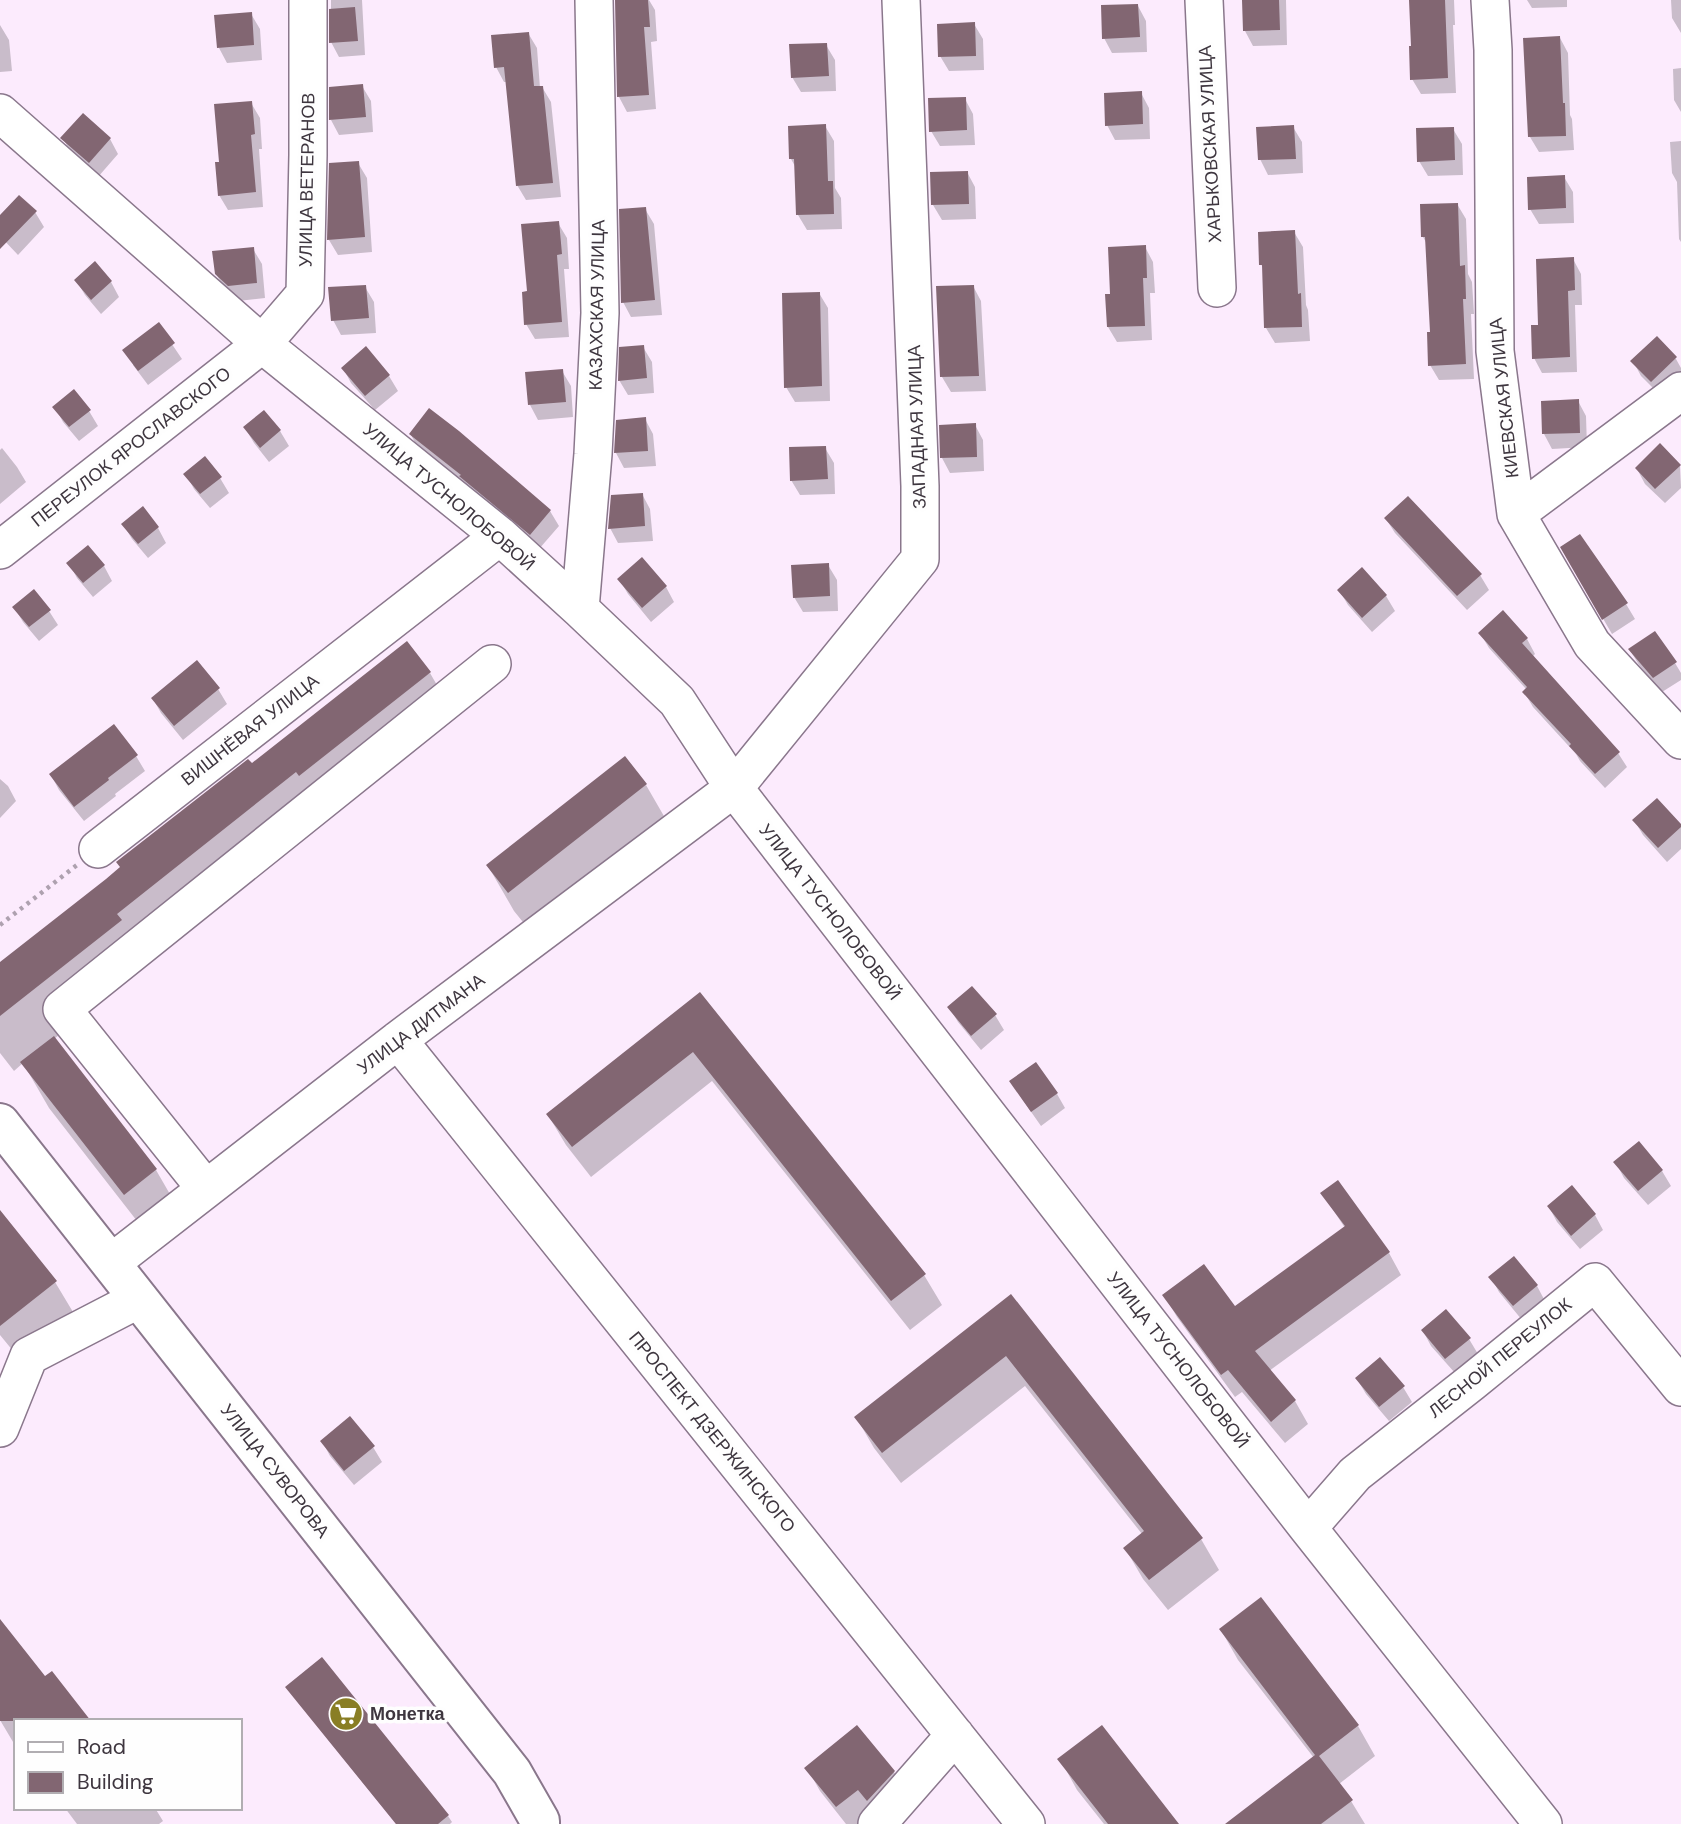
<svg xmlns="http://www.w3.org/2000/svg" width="1681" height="1824" font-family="'DM Sans',sans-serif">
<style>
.shadow{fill:#0003}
.building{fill:#826672}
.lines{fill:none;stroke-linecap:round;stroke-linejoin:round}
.minor-casing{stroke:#8a778c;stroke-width:40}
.major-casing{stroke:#8a778c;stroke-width:42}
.path{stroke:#aea1af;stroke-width:4.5;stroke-dasharray:3.5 5;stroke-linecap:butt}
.minor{stroke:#fff;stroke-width:37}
.major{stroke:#fff;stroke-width:38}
.labels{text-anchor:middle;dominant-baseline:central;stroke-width:7;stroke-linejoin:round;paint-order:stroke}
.street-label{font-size:18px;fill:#3e363f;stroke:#fefefe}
.poi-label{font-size:18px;font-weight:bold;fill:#3e363f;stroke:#fefefe;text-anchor:start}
</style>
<rect width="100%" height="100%" fill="#fcebfd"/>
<!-- shadow -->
<path class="shadow" d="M331,0H362L365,55L339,57L331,42Z
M616,0H649L655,10L657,41L651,42L656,109L627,112L619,97Z
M1244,0H1286L1287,45L1253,46L1245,31Z
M1411,0H1454L1455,25H1453L1456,93L1421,94L1412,79L1413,48Z
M1527,0H1567V7L1532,8Z
M1671,0H1681V33L1672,18Z
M1138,6L1146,21L1147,52L1112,53L1104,38Z
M251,14L260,29L262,60L227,63L219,48Z
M974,24L983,39L984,70L949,71L940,56Z
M0,25L9,40L12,71L0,72Z
M528,33L537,48L540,88L542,87L551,102L561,197L526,200L517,185L507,82H504L496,67Z
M1560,38L1568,53L1570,115L1572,119L1574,150L1539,152L1530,137Z
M826,45L835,60L836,91L801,92L792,77Z
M1681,68V112L1674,100L1673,69Z
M362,86L371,101L373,132L339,135L331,120Z
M1141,93L1149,108L1150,139L1115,140L1107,125Z
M965,99L973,114L975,145L940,146L931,131Z
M251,103L260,118L262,149H259L263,207L228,210L219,195L221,164Z
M825,126L834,141L835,188L841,198L842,229L807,230L798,215L796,168L791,159Z
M1293,127L1302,142L1303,173L1268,175L1260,159Z
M1453,129L1462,144L1463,175L1428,176L1419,161Z
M63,138L110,139L118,154L98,177L71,153Z
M1681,141V242L1679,239L1677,182L1672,173L1670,142Z
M358,163L367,178L372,252L338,255L329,240Z
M967,172L975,187L976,219L942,220L933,205Z
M1564,177L1573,192L1574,223L1539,224L1530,209Z
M1457,204L1466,219L1468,274L1472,282L1474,314H1471L1474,379L1439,380L1430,365L1432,334L1427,244L1423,237Z
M645,209L654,224L662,315L631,317L623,302Z
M35,212L44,227L18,255L0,236V218Z
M558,223L567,238L569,269H564L569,337L535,339L526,324L529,293Z
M1294,232L1303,247L1306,305L1308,310L1310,341L1275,343L1266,328L1264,270L1261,264Z
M1145,247L1153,262L1155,293H1150L1152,340L1117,342L1108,327L1112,295Z
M253,249L262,264L265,298L238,301L225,289L216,274Z
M1573,259L1581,274L1582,305H1575L1577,372L1542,373L1534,358L1540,327Z
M76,280L111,282L119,297L101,314L85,295Z
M973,286L981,301L986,391L951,392L942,377Z
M365,287L374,302L376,333L341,335L333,320Z
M819,293L828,308L830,401L795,402L786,387Z
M159,325L182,359L148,385L133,365Z
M1656,339L1676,359L1681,368V377L1661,396L1641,376L1633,361Z
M643,347L652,362L654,393L628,395L619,380Z
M366,349L389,376L398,391L375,410L351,383L343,368Z
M562,371L571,386L573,417L538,420L530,405Z
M1578,401L1586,416L1587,447L1552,449L1544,434Z
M55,407L89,411L98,426L79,441L63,422Z
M264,412L280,431L289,446L269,462L254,443L245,428Z
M645,419L653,434L656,466L624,468L616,453L617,421Z
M975,425L983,440L984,471L950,473L942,458Z
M411,435L550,511L559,526L539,549L419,450Z
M2,448L17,467L26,482L0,504V450Z
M825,448L834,463L835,494L800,495L791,480Z
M1680,466L1681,488L1665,503L1645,484L1637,469Z
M186,474L220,478L229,493L210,508L194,489Z
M642,494L650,509L653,541L618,543L610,528Z
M1386,519L1480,575L1489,590L1467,610L1395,533Z
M123,524L158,528L166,543L148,558L132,539Z
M88,548L104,566L112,581L93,597L77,578L69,563Z
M1562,548L1626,604L1635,619L1612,634Z
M642,560L666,587L674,602L651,622L628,594L619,579Z
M828,565L837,580L838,611L803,612L794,597Z
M1362,570L1386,596L1395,611L1372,632L1348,605L1339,590Z
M14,607L49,611L58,625L39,641L23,622Z
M1502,613L1527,639L1535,654L1532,657L1618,753L1627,767L1605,788L1580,761L1576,754L1533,707L1524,692L1527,690L1489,648L1480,633Z
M1630,650L1675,663L1681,673V680L1662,692L1639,665Z
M430,673L456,718L326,820L142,959L146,966L54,1039L156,1170L182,1215L151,1239L49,1108L23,1063L14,1071L0,1053V964L252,766Z
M218,689L227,704L183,740L161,713L153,699Z
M114,726L136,756L145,771L115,794L116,796L84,821L59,790L51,775Z
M0,779L8,786L16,801L0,818Z
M646,785L672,830L535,937L514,911L488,866Z
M1634,820L1681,826V849L1667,862L1643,835Z
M700,994L924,1275L942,1305L910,1330L712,1081L591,1177L566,1145L548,1115Z
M949,1007L995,1015L1004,1030L981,1050L958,1022Z
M1057,1094L1065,1108L1041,1126L1020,1096Z
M1639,1144L1662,1171L1671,1186L1648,1205L1624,1178L1616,1163Z
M1337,1182L1389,1253L1401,1275L1269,1371L1295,1401L1308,1424L1285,1443L1242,1392L1235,1397L1177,1317L1164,1295L1234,1309L1345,1228L1322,1193Z
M1549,1207L1595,1215L1603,1230L1580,1249L1557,1222Z
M0,1213L55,1282L73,1312L18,1357L0,1335Z
M1491,1277L1537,1286L1545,1301L1522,1320L1499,1292Z
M1010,1296L1201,1539L1219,1570L1168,1610L1143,1579L1125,1548L1142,1534L1025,1386L901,1483L874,1448L856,1417Z
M1423,1331L1469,1339L1478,1354L1455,1373L1431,1346Z
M1357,1379L1403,1387L1412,1402L1389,1421L1366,1394Z
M322,1441L373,1447L382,1462L354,1485L330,1456Z
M0,1621L45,1678L16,1721V1747L0,1720Z
M1221,1630L1358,1726L1375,1756L1339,1784L1351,1801L1365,1824H1228L1314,1758L1238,1660Z
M287,1688L448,1816L452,1822L450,1824H396Z
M857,1727L894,1772L907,1795L872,1811L857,1824H846L820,1791L807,1768Z
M1060,1759L1176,1824H1104L1077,1790Z
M65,1808H155L163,1821L159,1824H77Z"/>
<!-- building -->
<path class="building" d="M615,0H648L650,27H644L649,95L617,97Z
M1242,0H1279L1280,30L1243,31Z
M1409,0H1445L1448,78L1410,80L1409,46H1411Z
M1138,4L1140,37L1102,39L1101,5Z
M355,7L358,41L329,43V9Z
M252,12L254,45L217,48L214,15Z
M975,22L976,56L938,57L937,24Z
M529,32L534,86H543L553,183L516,186L504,67L494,68L491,35Z
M1560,36L1563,103H1565L1566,136L1528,137L1523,38Z
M827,43L829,76L791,78L789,44Z
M363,84L366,117L329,120V87Z
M1142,91L1143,124L1105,126L1104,93Z
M966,97L967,130L929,132L928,98Z
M252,101L255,134L251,135L256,192L218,196L215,162H219L214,104Z
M83,113L111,138L89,163L60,138Z
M826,124L828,181H833L834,214L796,215L794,159H789L788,126Z
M1294,125L1296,159L1258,160L1256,127Z
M1454,127L1455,160L1417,162L1416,128Z
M359,161L365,237L327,240L329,163Z
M968,171L969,204L931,205L930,172Z
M1565,175L1566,208L1528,210L1527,177Z
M19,195L37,211L0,249V215Z
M1458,203L1460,266L1465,265L1466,299H1463L1466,364L1428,366L1427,332H1430L1425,237H1421L1420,204Z
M646,207L655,300L621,303L619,209Z
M559,221L562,254L557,255L562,322L524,325L522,292L527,291L521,224Z
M1295,230L1298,294L1301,293L1302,327L1264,328L1262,265H1259L1258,232Z
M1146,245L1147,278H1143L1145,326L1107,327L1105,294H1110L1108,247Z
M254,247L257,283L228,286L215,274L212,251Z
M1574,257L1575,290L1568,291L1570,357L1532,359L1531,325H1538L1536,259Z
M95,261L112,281L91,300L74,280Z
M366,285L369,318L331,321L328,287Z
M974,285L979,376L940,377L936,286Z
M820,292L822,386L784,388L782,293Z
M159,322L175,343L138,371L122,350Z
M1657,336L1677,357L1651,382L1630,361Z
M644,345L647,378L618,381L619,347Z
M366,346L390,375L365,396L341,368Z
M563,369L566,402L528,405L525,372Z
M74,389L91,410L69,427L52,407Z
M1579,399L1580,433L1542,434L1541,401Z
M429,408L459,431L551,510L530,535L459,476L461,475L409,434Z
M264,410L281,430L260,448L243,427Z
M646,417L648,451L614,453L616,420Z
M976,423L977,457L940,458L939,425Z
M1660,443L1681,465L1655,489L1635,468Z
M826,446L828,479L790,481L789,447Z
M205,456L222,477L200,494L183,474Z
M643,493L645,526L608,529L611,495Z
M1408,496L1482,574L1457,596L1384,518Z
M143,506L159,527L138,544L121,524Z
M1580,534L1628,603L1602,620L1560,547Z
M88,545L105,565L83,583L66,563Z
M642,557L667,586L642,608L617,579Z
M829,563L830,596L793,598L791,565Z
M1362,567L1387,595L1362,618L1337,590Z
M34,589L51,610L29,627L12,607Z
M1503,610L1528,638L1522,643L1620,752L1595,774L1569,746L1571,744L1522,692L1527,687L1478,633Z
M1655,631L1677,662L1653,678L1628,649Z
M407,641L431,672L299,776L296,772L117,914L122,920L0,1016V962L106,879L120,867L116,862L248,759L252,763Z
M197,660L220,688L174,726L151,698Z
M114,724L138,755L108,778L109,780L74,807L49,774Z
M625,756L647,784L508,893L486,865Z
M1657,798L1681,824V827L1658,848L1632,820Z
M972,986L997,1014L971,1036L947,1007Z
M700,992L926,1274L891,1301L693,1052L572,1147L546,1114Z
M54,1036L157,1169L124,1195L20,1062Z
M1036,1062L1058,1093L1031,1112L1009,1081Z
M1639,1141L1663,1170L1638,1191L1613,1162Z
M1338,1180L1390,1252L1255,1351L1296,1400L1271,1422L1228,1370L1221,1375L1162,1295L1204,1264L1235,1306L1345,1226L1320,1193Z
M1572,1185L1596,1214L1571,1236L1547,1206Z
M0,1210L57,1281L0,1326Z
M1514,1256L1538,1285L1513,1306L1488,1277Z
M1011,1294L1203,1538L1149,1580L1123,1548L1144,1531L1006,1356L882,1453L854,1417Z
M1446,1309L1471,1338L1445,1359L1421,1330Z
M1380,1357L1405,1386L1379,1407L1355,1378Z
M350,1416L375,1446L344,1471L320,1441Z
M1261,1597L1359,1725L1319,1756L1353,1800L1321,1824H1225L1315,1755L1219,1629Z
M0,1619L45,1676L52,1671L91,1721H0Z
M322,1657L449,1815L438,1824H396L285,1687Z
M857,1725L895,1771L867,1801L858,1790L836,1807L804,1768Z
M1102,1725L1179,1824H1108L1057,1759Z"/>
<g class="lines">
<!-- minor casing -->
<g class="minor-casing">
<path id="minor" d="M1204,0L1217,288
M1490,0L1493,50L1495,351L1516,514L1592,644L1681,740
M0,113L262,344L500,536L580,609L677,701L734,788L1308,1528L1543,1824
M1516,514L1681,391
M0,550L262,344L305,294L308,155V0
M580,609L593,454L600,313L594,0
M98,849L500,536
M398,1040L1026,1824
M206,1189L62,1009L492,664
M111,1263L398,1040L734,788L920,559V486L901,0
M0,1428L29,1356L139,1299
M1308,1528L1355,1474L1472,1382L1595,1282L1681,1387
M877,1824L955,1735"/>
</g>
<!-- major casing -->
<g class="major-casing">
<path id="major" d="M0,1123L512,1772L540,1821V1824"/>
</g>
<!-- path -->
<path class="path" d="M0,925L77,865"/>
<!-- minor -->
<use href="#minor" class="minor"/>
<!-- major -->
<use href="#major" class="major"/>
</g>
<!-- icons -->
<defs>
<g id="supermarket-disc" transform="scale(1.75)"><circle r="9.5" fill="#897e24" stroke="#fefefe"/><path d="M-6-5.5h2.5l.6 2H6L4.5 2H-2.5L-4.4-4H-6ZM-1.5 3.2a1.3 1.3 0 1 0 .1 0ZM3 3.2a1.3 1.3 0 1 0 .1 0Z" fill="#fff"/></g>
</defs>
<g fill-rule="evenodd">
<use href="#supermarket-disc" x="346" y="1714"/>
</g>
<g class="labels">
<!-- street labels -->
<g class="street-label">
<text transform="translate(1210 144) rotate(-93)">ХАРЬКОВСКАЯ УЛИЦА</text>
<text transform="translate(307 180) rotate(-89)">УЛИЦА ВЕТЕРАНОВ</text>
<text transform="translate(597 305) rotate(-89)">КАЗАХСКАЯ УЛИЦА</text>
<text transform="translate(1504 398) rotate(-96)">КИЕВСКАЯ УЛИЦА</text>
<text transform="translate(917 427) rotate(-92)">ЗАПАДНАЯ УЛИЦА</text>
<text transform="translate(131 447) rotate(-38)">ПЕРЕУЛОК ЯРОСЛАВСКОГО</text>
<text transform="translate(449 497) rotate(40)">УЛИЦА ТУСНОЛОБОВОЙ</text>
<text transform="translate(250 730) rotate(-38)">ВИШНЁВАЯ УЛИЦА</text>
<text transform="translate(830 912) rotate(52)">УЛИЦА ТУСНОЛОБОВОЙ</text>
<text transform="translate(421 1024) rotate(-37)">УЛИЦА ДИТМАНА</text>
<text transform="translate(1500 1358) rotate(-39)">ЛЕСНОЙ ПЕРЕУЛОК</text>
<text transform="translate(1178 1360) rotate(52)">УЛИЦА ТУСНОЛОБОВОЙ</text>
<text transform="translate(712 1432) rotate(51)">ПРОСПЕКТ ДЗЕРЖИНСКОГО</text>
<text transform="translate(275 1471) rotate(52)">УЛИЦА СУВОРОВА</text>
</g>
<!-- poi labels -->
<g class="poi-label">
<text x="370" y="1714">Монетка</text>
</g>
</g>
<!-- legend -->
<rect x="14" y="1719" width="228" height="91" fill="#fefefe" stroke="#b1aeb2" stroke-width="2"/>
<rect x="28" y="1742" width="35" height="10" fill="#ffffff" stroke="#b1aeb2" stroke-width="2"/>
<text x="77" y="1754" font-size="21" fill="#3e363f">Road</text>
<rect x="28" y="1772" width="35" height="21" fill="#826672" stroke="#b1aeb2" stroke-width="2"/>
<text x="77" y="1789" font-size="21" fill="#3e363f">Building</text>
</svg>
